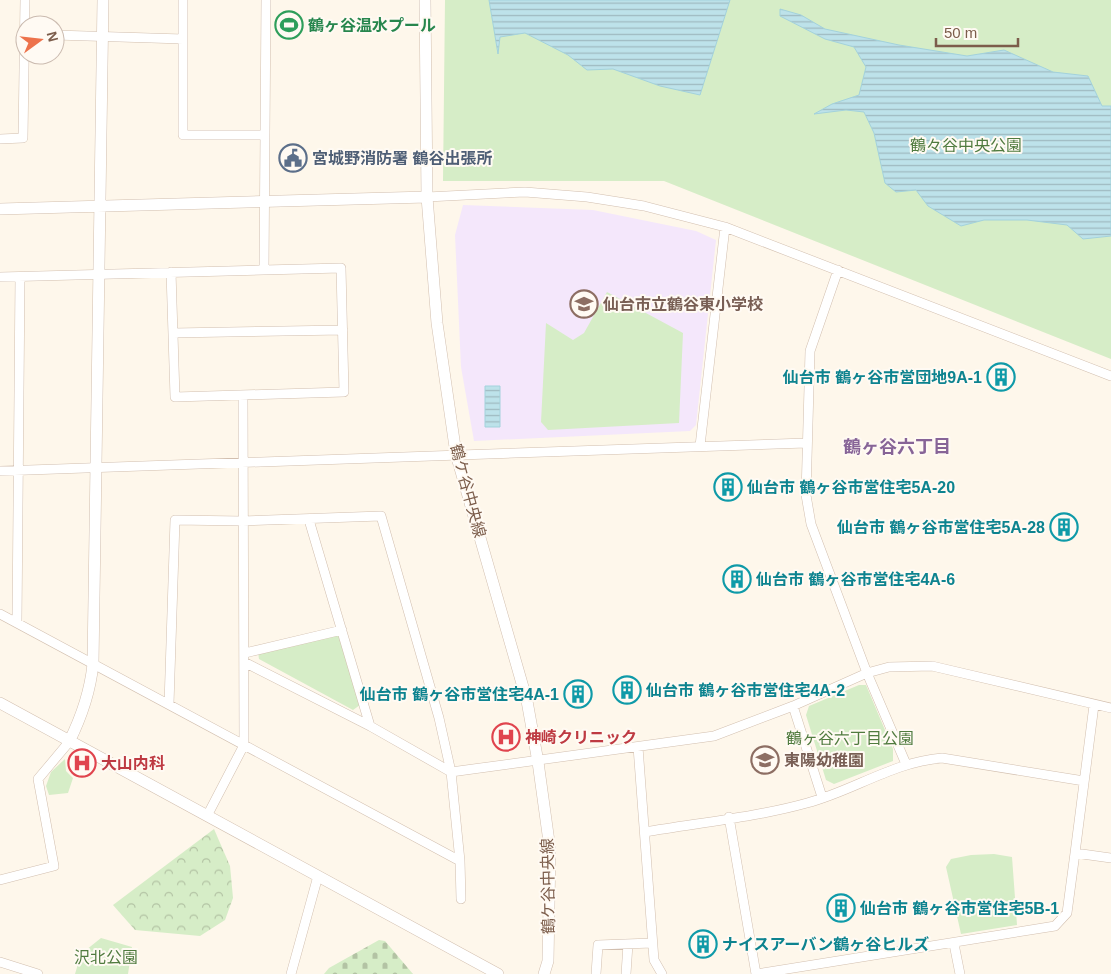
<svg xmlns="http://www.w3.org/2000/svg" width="1111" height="974" font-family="Arial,'Noto Sans JP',sans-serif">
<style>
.education{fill:#f4e7fb}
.forest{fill:url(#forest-crowns)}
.cemetery{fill:url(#cemetery-stones)}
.green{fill:#d6edc7}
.water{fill:url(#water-rules);stroke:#a3d2dc}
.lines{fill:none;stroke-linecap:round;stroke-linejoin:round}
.minor-casing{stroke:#d2bfaf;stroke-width:10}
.tertiary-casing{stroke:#d2bfaf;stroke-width:12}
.minor{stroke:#fff;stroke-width:9}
.tertiary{stroke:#fff;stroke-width:11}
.labels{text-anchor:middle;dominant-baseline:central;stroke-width:4;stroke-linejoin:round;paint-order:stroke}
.leisure-label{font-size:16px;font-weight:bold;fill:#27864d;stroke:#fffaf3;text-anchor:start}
.park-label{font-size:16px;fill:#507b3f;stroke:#fffaf3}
.service-label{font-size:16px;font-weight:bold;fill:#4e5e75;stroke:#fffaf3;text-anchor:start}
.education-label{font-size:16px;font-weight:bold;fill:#785e54;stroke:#fffaf3;text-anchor:start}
.culture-label{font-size:16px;font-weight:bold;fill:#0d838f;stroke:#fffaf3;text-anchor:start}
.street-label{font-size:16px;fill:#7c5d4b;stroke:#fffaf3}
.health-label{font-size:16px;font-weight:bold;fill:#be3a42;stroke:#fffaf3;text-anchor:start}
.neighbourhood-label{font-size:18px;font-weight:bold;fill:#876497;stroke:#fffaf3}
</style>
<defs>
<pattern id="forest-crowns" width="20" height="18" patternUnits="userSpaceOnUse" patternTransform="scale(1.25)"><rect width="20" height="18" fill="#d6edc7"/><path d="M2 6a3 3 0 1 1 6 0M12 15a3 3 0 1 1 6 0" fill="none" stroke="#b3c3a4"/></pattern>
<pattern id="cemetery-stones" width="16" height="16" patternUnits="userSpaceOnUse" patternTransform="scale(1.25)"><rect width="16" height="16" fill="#d6edc7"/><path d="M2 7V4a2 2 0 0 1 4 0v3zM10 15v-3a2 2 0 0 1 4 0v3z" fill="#b3c3a4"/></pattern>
<pattern id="water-rules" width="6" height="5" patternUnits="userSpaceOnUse" patternTransform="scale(1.25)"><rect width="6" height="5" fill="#bde2ea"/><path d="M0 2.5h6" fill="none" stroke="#9fbac0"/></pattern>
</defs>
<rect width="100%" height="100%" fill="#fef7eb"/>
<!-- education -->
<path class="education" d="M463,205L593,210L696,231L716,240L696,425L690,431L474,441L461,367L455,235Z"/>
<!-- forest -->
<path class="forest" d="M214,829L230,866L233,898L225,920L200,936L135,930L113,905Z"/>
<!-- cemetery -->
<path class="cemetery" d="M379,940L385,941L413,974H324L329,968Z"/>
<!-- green -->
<path class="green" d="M445,0H1111V359L664,181H443Z
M607,292L683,333L679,423L548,430L541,422L546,323L573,340L584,333Z
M339,634L360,705L353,710L259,659L258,652Z
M859,685H866L893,749V761L834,784L826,780L806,715L809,706Z
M65,759L66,771L73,778L68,793L49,795L46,786L51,772Z
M994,854L1012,857L1017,925L961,934L946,867L951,859L971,855Z
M101,938L132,947L128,974H75L81,954Z"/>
<!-- water -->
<path class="water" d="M489,0H730L700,95L660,86L613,69L587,70L568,55L525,33L500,37L498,54Z
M780,9L801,15L825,29L899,45L967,56L1004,50L1053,72L1088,76L1102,106H1111V236L1083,239L1067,225L1027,220H984L961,226L928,206L916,190L896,192L885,183L874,133L864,112L846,110L814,114L832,104L859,95L866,67L854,47L825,39L780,16Z
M485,386H500V427H485Z"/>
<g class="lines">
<!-- minor casing -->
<g class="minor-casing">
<path id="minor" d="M183,0V135H265
M55,35L183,39
M0,139L23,138L25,0
M427,197L525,192L587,197L644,206L725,227L1111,376
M264,270L266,0
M0,277L341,268L344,392L175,397L171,272
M173,333L343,330
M700,446L725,227
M0,471L806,443
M309,520L370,726
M0,614L460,861
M17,622L20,277
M245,653L342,630
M244,662L370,726L451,772L714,736L793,706L867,673L811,524L806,495L810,351L838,270
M169,704L175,520L243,521L381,516L439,718L451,772L460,861L461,899
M793,706L822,797
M638,747L654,960L662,974
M906,764L867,673L889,667L932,666L1111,708
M207,816L244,745L243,395
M729,817L756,974
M645,832C697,823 757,817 807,803C853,791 893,762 942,758L1084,781
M1075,853L1094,705
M0,880L54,866L38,779L69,742
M954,944L960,974
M0,962L38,974
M291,974L318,876
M596,974L598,945L652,943
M626,974L628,944
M756,974L1055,926L1067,913L1075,853L1111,858"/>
</g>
<!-- tertiary casing -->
<g class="tertiary-casing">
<path id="tertiary" d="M425,0L427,197L437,323L456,454L527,701L538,762L550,849L548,961L544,974
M0,209L427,197
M0,703L498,974
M69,742C82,716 90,693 93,664L103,0"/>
</g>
<!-- minor -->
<use href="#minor" class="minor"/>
<!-- tertiary -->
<use href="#tertiary" class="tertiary"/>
</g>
<!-- icons -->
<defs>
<g id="stadium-ring" transform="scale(1.4375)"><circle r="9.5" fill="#fffaf3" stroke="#2e9e5b" stroke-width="1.5"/><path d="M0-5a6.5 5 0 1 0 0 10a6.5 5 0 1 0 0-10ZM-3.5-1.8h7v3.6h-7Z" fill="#2e9e5b"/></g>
<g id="civic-ring" transform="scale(1.4375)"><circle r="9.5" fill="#fffaf3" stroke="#5c6f8a" stroke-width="1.5"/><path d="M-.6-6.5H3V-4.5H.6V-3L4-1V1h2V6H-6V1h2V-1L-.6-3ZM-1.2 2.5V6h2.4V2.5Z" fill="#5c6f8a"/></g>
<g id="school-ring" transform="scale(1.4375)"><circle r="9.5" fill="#fffaf3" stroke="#8d6e63" stroke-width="1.5"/><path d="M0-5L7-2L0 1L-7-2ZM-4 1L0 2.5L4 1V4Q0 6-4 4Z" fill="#8d6e63"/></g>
<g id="building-ring" transform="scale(1.4375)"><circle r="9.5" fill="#fffaf3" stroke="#0f9aa8" stroke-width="1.5"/><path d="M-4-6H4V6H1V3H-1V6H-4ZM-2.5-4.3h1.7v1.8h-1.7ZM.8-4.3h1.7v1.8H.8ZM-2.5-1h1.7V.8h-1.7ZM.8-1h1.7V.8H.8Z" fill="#0f9aa8"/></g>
<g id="hospital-ring" transform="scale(1.4375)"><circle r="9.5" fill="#fffaf3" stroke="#e0444e" stroke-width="1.5"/><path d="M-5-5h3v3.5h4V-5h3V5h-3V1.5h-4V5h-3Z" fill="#e0444e"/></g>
</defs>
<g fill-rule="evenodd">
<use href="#stadium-ring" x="289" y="25"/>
<use href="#civic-ring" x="293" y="158"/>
<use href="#school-ring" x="584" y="304"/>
<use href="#building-ring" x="1001" y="377"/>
<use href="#building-ring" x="728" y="487"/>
<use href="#building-ring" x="1064" y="527"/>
<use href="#building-ring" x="737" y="579"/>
<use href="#building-ring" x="627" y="690"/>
<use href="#building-ring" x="578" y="694"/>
<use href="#hospital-ring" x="506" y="737"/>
<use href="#school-ring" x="765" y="760"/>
<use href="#hospital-ring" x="82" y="763"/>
<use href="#building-ring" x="841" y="908"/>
<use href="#building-ring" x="703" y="944"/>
</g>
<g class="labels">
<!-- leisure labels -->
<g class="leisure-label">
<text x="308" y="25">鶴ヶ谷温水プール</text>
</g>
<!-- park labels -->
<g class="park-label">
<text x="966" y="145">鶴々谷中央公園</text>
<text x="850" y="738">鶴ヶ谷六丁目公園</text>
<text x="106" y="957">沢北公園</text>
</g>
<!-- service labels -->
<g class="service-label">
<text x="312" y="158">宮城野消防署 鶴谷出張所</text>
</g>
<!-- education labels -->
<g class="education-label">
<text x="603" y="304">仙台市立鶴谷東小学校</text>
<text x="784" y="760">東陽幼稚園</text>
</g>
<!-- culture labels -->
<g class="culture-label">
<text x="982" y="377" text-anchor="end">仙台市 鶴ヶ谷市営団地9A-1</text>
<text x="747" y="487">仙台市 鶴ヶ谷市営住宅5A-20</text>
<text x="1045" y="527" text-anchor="end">仙台市 鶴ヶ谷市営住宅5A-28</text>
<text x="756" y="579">仙台市 鶴ヶ谷市営住宅4A-6</text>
<text x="646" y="690">仙台市 鶴ヶ谷市営住宅4A-2</text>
<text x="559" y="694" text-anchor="end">仙台市 鶴ヶ谷市営住宅4A-1</text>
<text x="860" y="908">仙台市 鶴ヶ谷市営住宅5B-1</text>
<text x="722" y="944">ナイスアーバン鶴ヶ谷ヒルズ</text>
</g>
<!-- street labels -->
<g class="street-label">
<text transform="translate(468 491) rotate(75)">鶴ケ谷中央線</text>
<text transform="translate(548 886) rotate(-91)">鶴ケ谷中央線</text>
</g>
<!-- health labels -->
<g class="health-label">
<text x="525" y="737">神崎クリニック</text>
<text x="101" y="763">大山内科</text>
</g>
<!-- neighbourhood labels -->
<g class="neighbourhood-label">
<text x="897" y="447">鶴ヶ谷六丁目</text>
</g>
</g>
<!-- north arrow -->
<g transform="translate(40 40) rotate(75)"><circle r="24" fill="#fffaf3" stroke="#cbbbb0"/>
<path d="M0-4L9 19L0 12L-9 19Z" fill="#ed724b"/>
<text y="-8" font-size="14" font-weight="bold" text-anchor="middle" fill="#7c5d4b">N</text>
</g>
<!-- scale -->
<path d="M936 38v8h82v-8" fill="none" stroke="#7c5d4b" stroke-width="2.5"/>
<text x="944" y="38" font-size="15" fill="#7c5d4b" stroke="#fffaf3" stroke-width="4" paint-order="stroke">50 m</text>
</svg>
